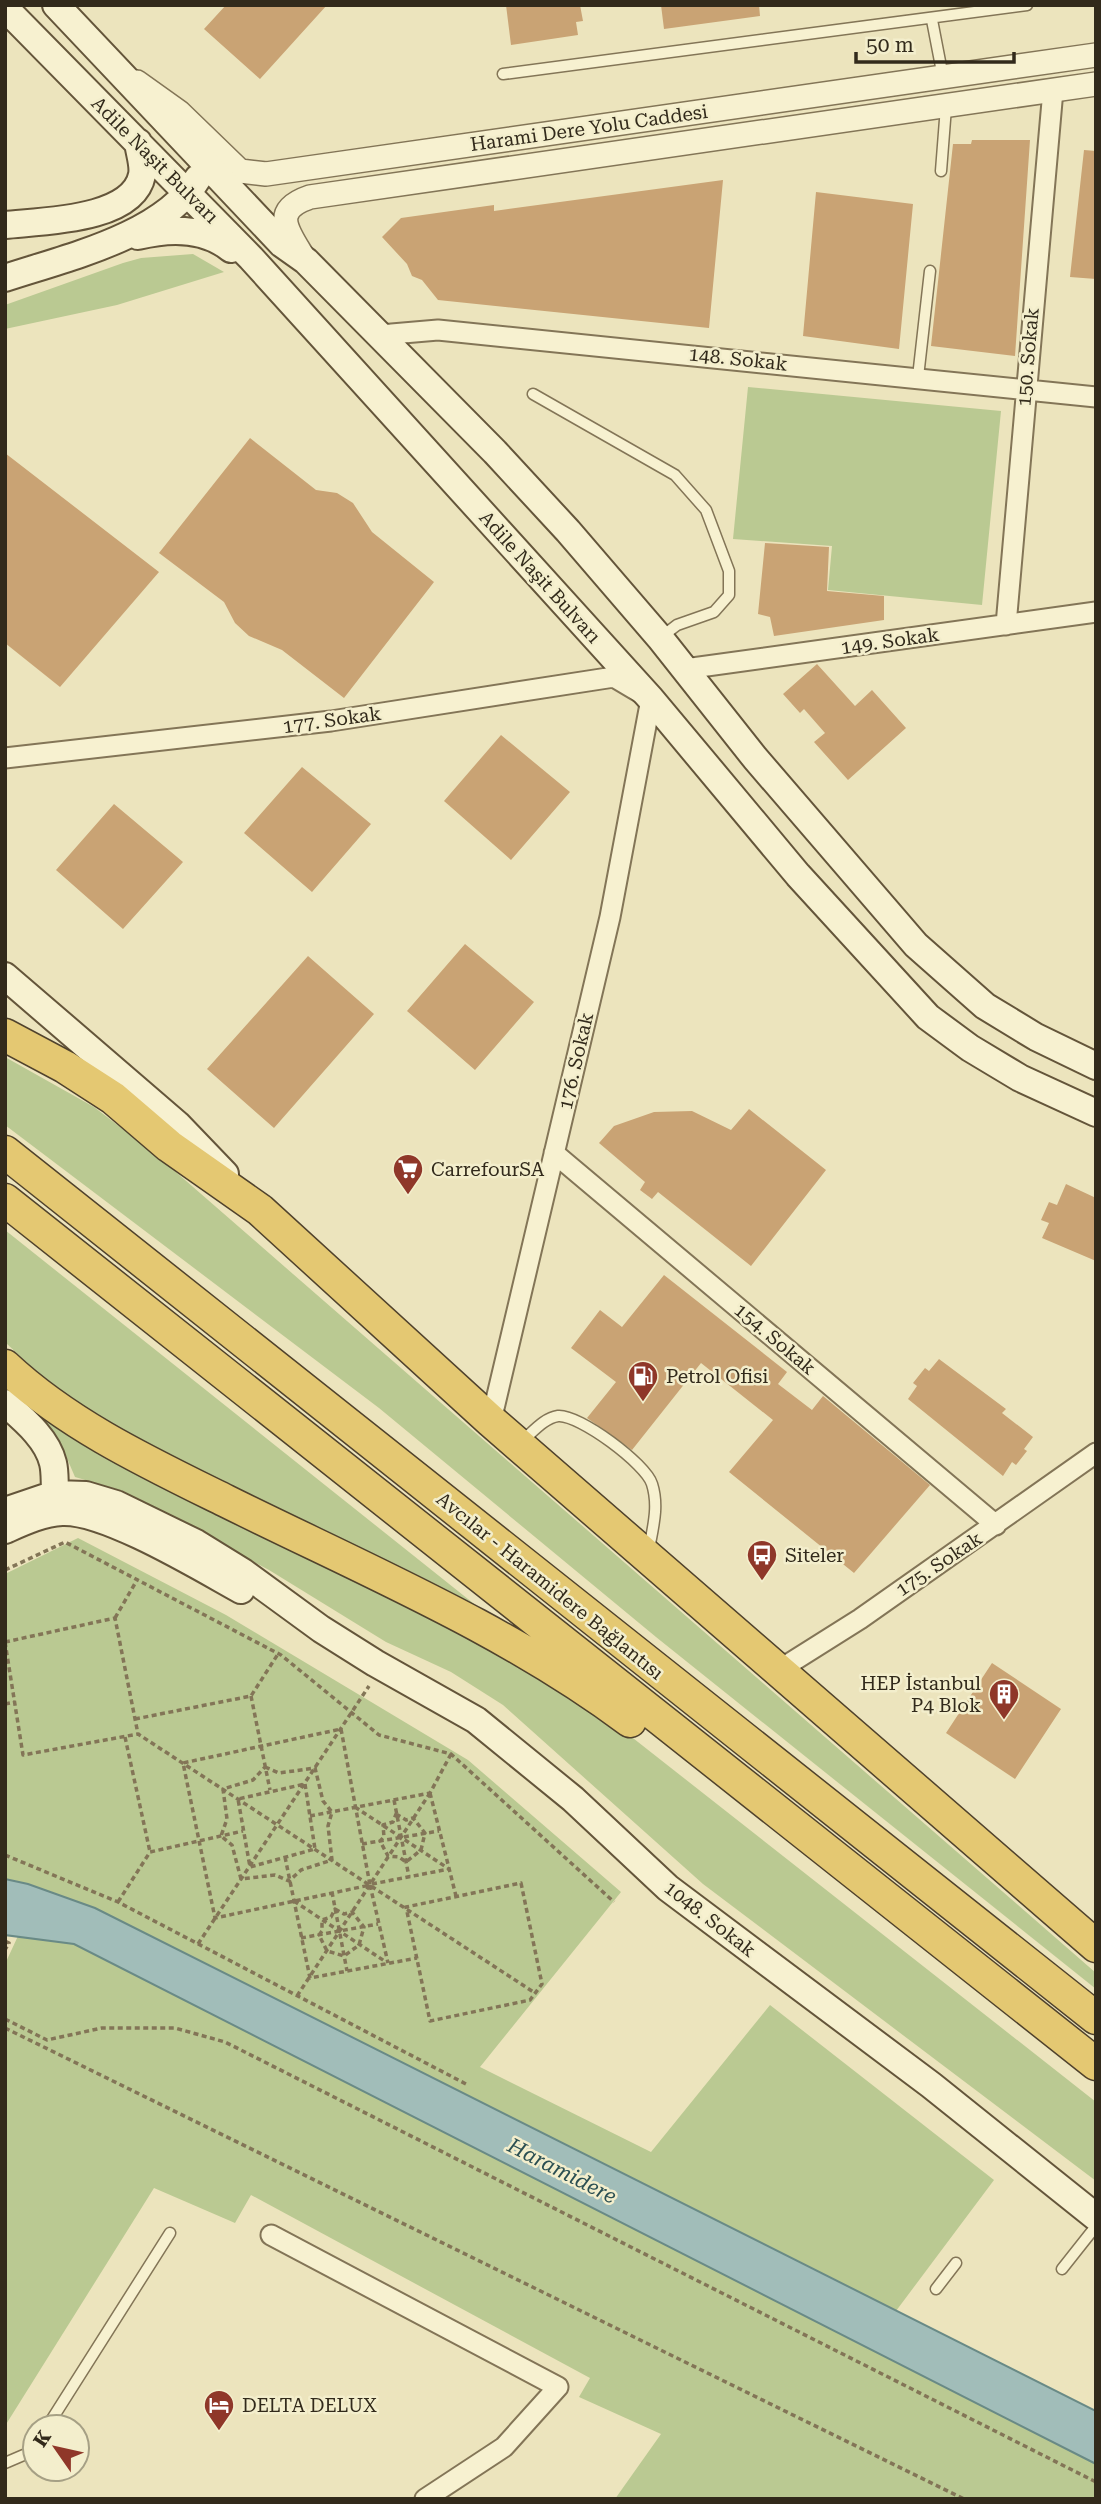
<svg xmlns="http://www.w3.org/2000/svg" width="1101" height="2504" font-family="'Roboto Serif',serif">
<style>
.green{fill:#bac992}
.water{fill:#a1bdb9;stroke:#698a86;stroke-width:2}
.building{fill:#c9a374}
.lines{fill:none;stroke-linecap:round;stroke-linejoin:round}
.service-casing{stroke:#837557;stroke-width:13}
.minor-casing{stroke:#837557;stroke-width:23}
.tertiary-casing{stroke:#837557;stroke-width:26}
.secondary-casing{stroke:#64553a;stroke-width:30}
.trunk-casing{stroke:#50422c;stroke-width:35}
.path{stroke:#837557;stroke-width:3.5;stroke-dasharray:5 3.5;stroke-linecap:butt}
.service{stroke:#f7f1d0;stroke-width:10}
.minor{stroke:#f7f1d0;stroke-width:19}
.tertiary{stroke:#f7f1d0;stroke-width:23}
.secondary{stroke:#f7f1d0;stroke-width:26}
.trunk{stroke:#e4c872;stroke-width:32}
.labels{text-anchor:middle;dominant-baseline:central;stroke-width:5;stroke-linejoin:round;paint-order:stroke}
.street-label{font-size:19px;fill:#322a1b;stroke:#f3eecc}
.poi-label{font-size:19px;fill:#322a1b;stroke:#f3eecc;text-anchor:start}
.water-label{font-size:21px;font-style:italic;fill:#2b4f52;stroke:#f3eecc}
</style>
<rect width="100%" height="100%" fill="#ece4bd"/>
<!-- green -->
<path class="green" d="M193,254L224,272L117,305L5,329V305L123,263L141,258Z
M748,387L1001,411L982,605L828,590L832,546L733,539Z
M5,1057L94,1107L154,1153L1096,1973V1989L656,1637L379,1408L5,1125Z
M5,1230L478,1607L389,1570L106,1424L50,1385L5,1342Z
M41,1415L521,1658L624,1731L1096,2102V2181L703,1884L503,1705L451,1672L386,1642L269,1570L123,1491L75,1477L63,1449Z
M78,1538L226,1615L468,1760L621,1892L480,2067L651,2152L770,2005L994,2180L896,2311L95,1908L28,1884L5,1879V1574Z
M18,1936L74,1944L1096,2464V2499H615L661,2434L579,2397L590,2378L251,2195L235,2223L154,2188L5,2426V1964Z"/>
<!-- water -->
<path class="water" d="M5,1879L28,1884L95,1908L1096,2411V2464L74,1944L5,1935Z"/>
<!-- building -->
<path class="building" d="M226,5H327L260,79L204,29Z
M506,5H580L583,21L576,22L578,35L511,45Z
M661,5H759L760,16L664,29Z
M972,140H1030L1015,356L931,346L953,144H971Z
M1084,150L1096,151V279L1070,277Z
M723,180L709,328L438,300L422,280L412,276L407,264L382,237L401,218L494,205V211Z
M816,192L913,204L899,349L803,336Z
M250,438L316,490L337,493L353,503L372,532L434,582L344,698L282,650L249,636L235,623L224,602L159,553Z
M5,453L159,572L60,687L5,643Z
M765,543L829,547L827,591L884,596V620L774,636L770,617L758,614Z
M817,664L855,706L872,690L906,728L848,780L814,742L825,733L804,709L800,713L783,694Z
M501,735L570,792L511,860L444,801Z
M302,767L371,824L312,892L244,833Z
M114,804L183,862L123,929L56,870Z
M465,944L534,1002L475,1070L407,1011Z
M308,956L374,1014L274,1128L207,1069Z
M749,1109L826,1170L751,1266L658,1192L652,1199L640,1190L645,1182L599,1143L614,1126L654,1112L692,1111L731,1130Z
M1066,1184L1096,1198V1261L1042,1238L1049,1223L1041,1220L1049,1202L1057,1205Z
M664,1275L787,1372L778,1384L812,1410L823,1396L930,1485L854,1573L729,1472L773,1420L701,1363L632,1450L587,1418L616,1382L571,1348L600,1310L622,1327Z
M939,1359L1006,1409L1002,1413L1033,1437L1024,1449L1027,1451L1016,1465L1012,1462L1003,1476L908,1399L917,1386L913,1383L925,1368L929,1371Z
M992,1663L1061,1709L1015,1779L946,1733Z"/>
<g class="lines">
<!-- service casing -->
<g class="service-casing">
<path id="service" d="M932,20L943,77
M503,74L1027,5
M941,171L946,107
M918,377L930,271
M533,394L675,475L706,510L729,571V595L714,612L677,625L660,638
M522,1441C533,1432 544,1418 558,1416C579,1414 646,1464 652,1484C659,1506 653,1527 649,1549
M1062,2269L1096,2226
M936,2289L956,2263
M47,2427L170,2233
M5,2463L26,2454L35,2443"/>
</g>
<!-- minor casing -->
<g class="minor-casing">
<path id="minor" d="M380,335L438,330L1096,397
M1006,625L1053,90
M685,669L1096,612
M5,758L331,721L614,677L651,699L610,917L491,1421
M554,1153L996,1525
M779,1670L860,1619L1096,1453
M271,2235L558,2387L504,2447L425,2499"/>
</g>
<!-- tertiary casing -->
<g class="tertiary-casing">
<path id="tertiary" d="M137,82L179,112L240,171L266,174L1096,55
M302,255C286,229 272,210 310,197L1096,84"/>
</g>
<!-- secondary casing -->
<g class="secondary-casing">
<path id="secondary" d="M56,5L282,244L306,261L495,452L568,531L660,638L755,758L916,945L985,1006L1036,1037L1096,1066
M5,8L251,258L651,699L798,875L928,1017L970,1048L1020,1078L1096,1113
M5,225C41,221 133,221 142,175C144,165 139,152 138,142
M138,236C170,228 204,227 231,249
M5,278C65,258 164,236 198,178
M5,976L177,1124L225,1174
M5,1403C23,1419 47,1438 53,1463C57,1479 51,1497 62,1511
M5,1511L55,1494L86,1495L116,1504L196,1543L243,1572L321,1629L375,1663L476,1720L573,1799L668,1888L931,2085L1096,2217
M5,1530C23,1522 42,1513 62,1512C106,1510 201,1568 241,1590"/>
</g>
<!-- trunk casing -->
<g class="trunk-casing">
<path id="trunk" d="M5,1035L65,1067L113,1098L169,1146L260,1210L491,1421L1096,1946
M5,1152L1096,2018
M5,1200L1096,2064
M5,1366C68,1425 149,1463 226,1501C363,1569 507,1629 630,1721"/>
</g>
<!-- path -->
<path class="path" d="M5,1570L65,1542L281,1655L379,1735L451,1754L614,1902
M115,1618L137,1580
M5,1642L23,1755L138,1734L535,1993
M5,1642L115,1618L138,1734
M251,1696L270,1790
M5,1704L15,1702
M135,1719L251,1696L278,1654
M341,1729L370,1885L215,1918L183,1763Z
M125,1737L150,1852
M265,1767L279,1773L315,1768L323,1801L332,1812L328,1826L332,1860L301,1870L289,1881L275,1875L241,1879L232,1845L221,1836L227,1819L223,1789L253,1780Z
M305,1784L315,1849L250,1867L238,1799Z
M430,1793L456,1896
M394,1800L409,1877
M355,1807L449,1869
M396,1814L406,1820L413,1818L425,1833L421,1850L406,1862L399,1857L388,1856L380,1841L384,1837L383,1825L393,1822Z
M310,1816L430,1793L451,1754
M362,1844L439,1831
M5,1855L118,1902L466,2084
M285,1857L310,1978L417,1958
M521,1883L542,1984L530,2000L430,2021L406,1907Z
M372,1884L449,1869
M370,1885L388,1963
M332,1892L347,1971
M294,1901L386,1962
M118,1902L150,1852L243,1831
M335,1909L344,1914L352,1912L364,1927L359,1945L344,1956L327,1951L319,1935L322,1931V1920L331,1917Z
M301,1938L378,1924
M5,1941L9,1943L5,1950
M198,1944L369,1686
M297,1996L430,1793
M5,2019L47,2040L102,2028H175L225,2042L1096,2482
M5,2028L964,2499"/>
<!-- service -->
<use href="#service" class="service"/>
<!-- minor -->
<use href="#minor" class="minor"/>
<!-- tertiary -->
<use href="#tertiary" class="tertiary"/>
<!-- secondary -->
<use href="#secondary" class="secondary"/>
<!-- trunk -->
<use href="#trunk" class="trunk"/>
</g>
<!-- icons -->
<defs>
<g id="supermarket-pin" transform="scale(1.575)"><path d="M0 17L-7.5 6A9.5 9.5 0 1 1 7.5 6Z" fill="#8f3729" stroke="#f3eecc"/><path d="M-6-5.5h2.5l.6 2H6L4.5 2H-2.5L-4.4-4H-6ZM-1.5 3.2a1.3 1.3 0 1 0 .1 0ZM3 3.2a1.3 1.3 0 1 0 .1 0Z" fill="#fff"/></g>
<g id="fuel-pin" transform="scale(1.575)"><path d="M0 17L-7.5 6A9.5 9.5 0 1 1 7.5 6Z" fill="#8f3729" stroke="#f3eecc"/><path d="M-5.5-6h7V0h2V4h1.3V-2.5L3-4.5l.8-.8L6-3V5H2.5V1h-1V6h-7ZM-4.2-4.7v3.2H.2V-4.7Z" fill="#fff"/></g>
<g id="bus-pin" transform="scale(1.575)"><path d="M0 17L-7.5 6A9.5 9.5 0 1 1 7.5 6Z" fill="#8f3729" stroke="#f3eecc"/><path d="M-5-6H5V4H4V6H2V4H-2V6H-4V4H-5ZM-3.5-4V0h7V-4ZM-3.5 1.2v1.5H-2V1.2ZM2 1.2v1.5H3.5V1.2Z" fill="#fff"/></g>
<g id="building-pin" transform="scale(1.575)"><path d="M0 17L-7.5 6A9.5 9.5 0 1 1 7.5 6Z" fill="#8f3729" stroke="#f3eecc"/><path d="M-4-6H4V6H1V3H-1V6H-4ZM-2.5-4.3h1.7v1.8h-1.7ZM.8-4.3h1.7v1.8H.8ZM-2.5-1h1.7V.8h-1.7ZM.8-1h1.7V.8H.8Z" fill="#fff"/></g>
<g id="hotel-pin" transform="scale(1.575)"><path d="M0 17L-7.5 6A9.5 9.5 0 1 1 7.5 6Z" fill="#8f3729" stroke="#f3eecc"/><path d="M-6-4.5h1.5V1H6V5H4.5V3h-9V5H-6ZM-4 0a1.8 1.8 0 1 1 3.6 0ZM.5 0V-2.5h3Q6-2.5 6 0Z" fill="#fff"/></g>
</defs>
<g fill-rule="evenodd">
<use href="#supermarket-pin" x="408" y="1169"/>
<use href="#fuel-pin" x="643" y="1376"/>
<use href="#bus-pin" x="762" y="1555"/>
<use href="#building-pin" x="1004" y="1694"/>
<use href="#hotel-pin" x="219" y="2405"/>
</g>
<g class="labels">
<!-- street labels -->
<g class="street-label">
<text transform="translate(589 128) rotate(-8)">Harami Dere Yolu Caddesi</text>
<text transform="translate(155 160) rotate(45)">Adile Naşit Bulvarı</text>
<text transform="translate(1028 357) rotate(-85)">150. Sokak</text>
<text transform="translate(738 359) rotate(6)">148. Sokak</text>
<text transform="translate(540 577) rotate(48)">Adile Naşit Bulvarı</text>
<text transform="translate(890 641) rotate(-8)">149. Sokak</text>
<text transform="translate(332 720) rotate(-8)">177. Sokak</text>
<text transform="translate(576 1061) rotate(-77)">176. Sokak</text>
<text transform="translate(775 1339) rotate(40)">154. Sokak</text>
<text transform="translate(939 1564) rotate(-34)">175. Sokak</text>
<text transform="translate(550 1586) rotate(39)">Avcılar - Haramidere Bağlantısı</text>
<text transform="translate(710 1919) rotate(38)">1048. Sokak</text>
</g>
<!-- poi labels -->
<g class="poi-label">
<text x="431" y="1169">CarrefourSA</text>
<text x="666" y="1376">Petrol Ofisi</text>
<text x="785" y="1555">Siteler</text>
<text x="981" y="1683" text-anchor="end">HEP İstanbul<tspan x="981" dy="22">P4 Blok</tspan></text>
<text x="242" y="2405">DELTA DELUX</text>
</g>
<!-- water labels -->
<g class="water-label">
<text transform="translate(562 2171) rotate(27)">Haramidere</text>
</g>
</g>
<!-- border -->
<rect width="1101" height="2504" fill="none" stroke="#322a1b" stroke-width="14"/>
<!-- north arrow -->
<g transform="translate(56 2448) rotate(304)"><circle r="33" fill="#f3eecc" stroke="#a6a085" stroke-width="2"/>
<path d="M0-5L12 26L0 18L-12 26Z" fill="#8f3729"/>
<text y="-10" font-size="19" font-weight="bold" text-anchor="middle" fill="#322a1b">K</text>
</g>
<!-- scale -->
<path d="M856 52v10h158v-10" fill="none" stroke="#322a1b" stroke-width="3.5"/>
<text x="866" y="52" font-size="21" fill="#322a1b" stroke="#f3eecc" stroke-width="5" paint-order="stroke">50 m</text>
</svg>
